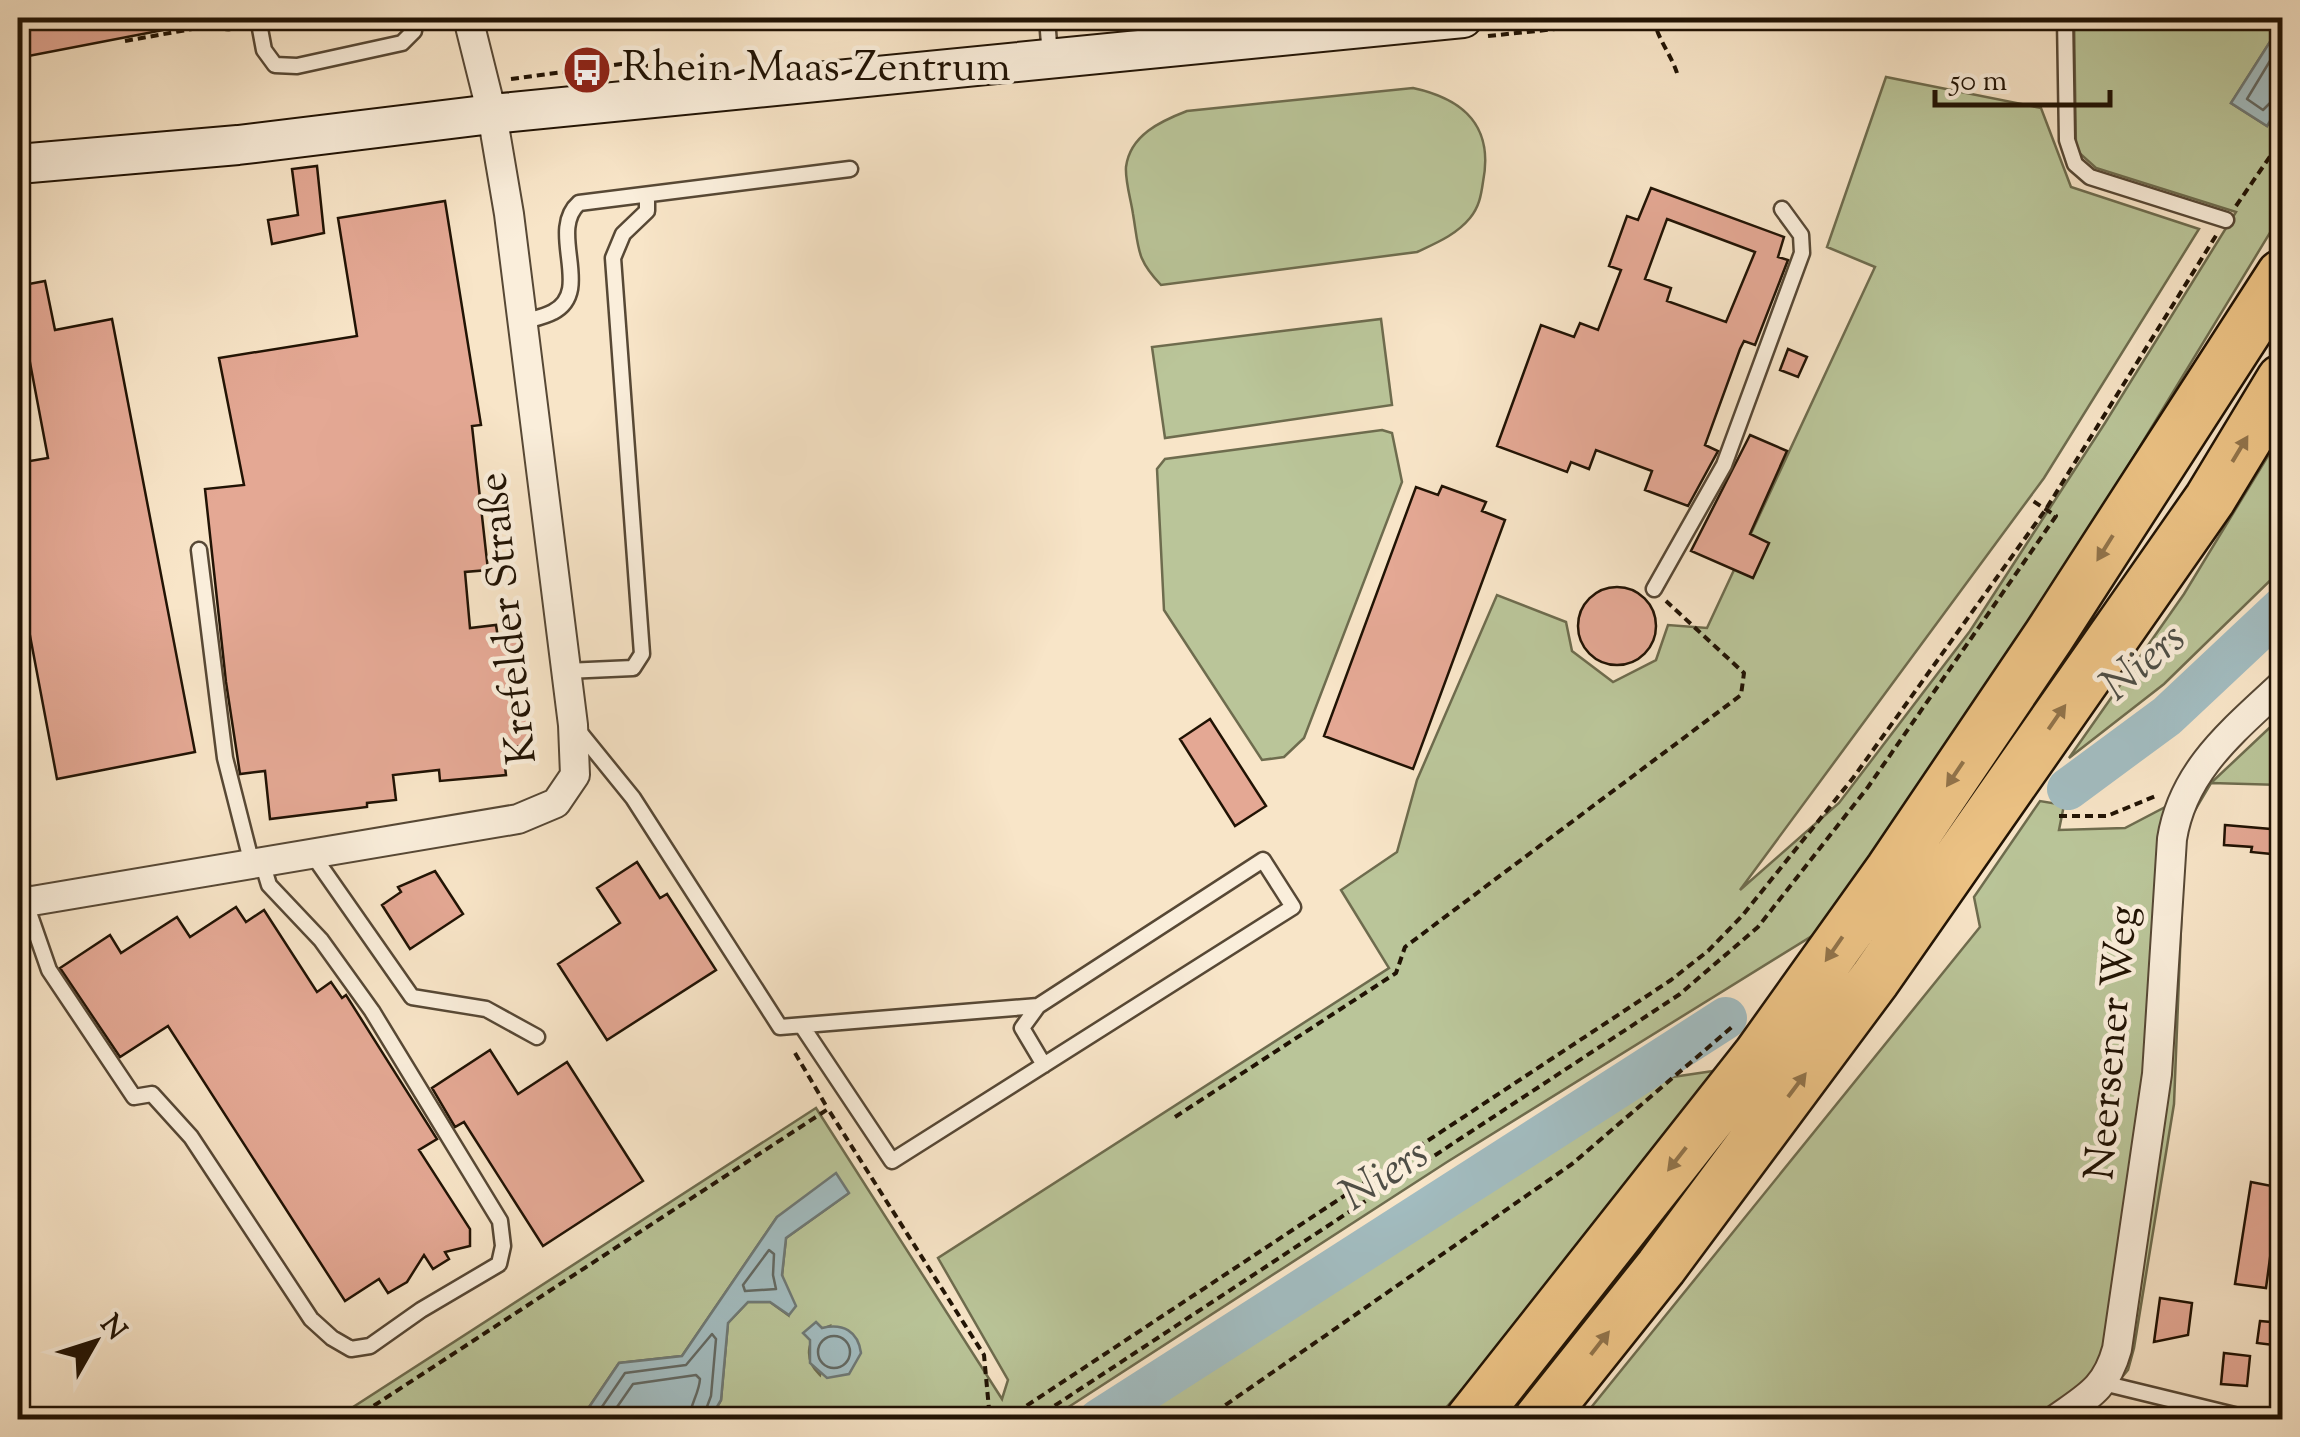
<svg xmlns="http://www.w3.org/2000/svg" width="2300" height="1437" font-family="'Sorts Mill Goudy',serif">
<style>
.green{fill:#bac599;stroke:#6e6c4e;stroke-width:2.5;fill-rule:evenodd}
.water{fill:#a2bcc0;stroke:#6e7875;stroke-width:2.5}
.lines{fill:none;stroke-linecap:round;stroke-linejoin:round}
.shore{stroke:#626862;stroke-width:2.5}
.river{stroke:#a2bcc0;stroke-width:42}
.building{fill:#e4a894;stroke:#211304;stroke-width:2.5;fill-rule:evenodd}
.lane-casing{stroke:#574835;stroke-width:19}
.street-casing{stroke:#574835;stroke-width:32}
.secondary-casing{stroke:#211304;stroke-width:42}
.highway-casing{stroke:#211304;stroke-width:55}
.path{stroke:#211304;stroke-width:4;stroke-dasharray:8 5;stroke-linecap:butt}
.lane{stroke:#faeedb;stroke-width:14}
.street{stroke:#faeedb;stroke-width:28}
.secondary{stroke:#faeedb;stroke-width:38}
.highway{stroke:#ecc284;stroke-width:50}
.oneway{fill:#91734a}
.labels{text-anchor:middle;dominant-baseline:central;stroke-width:9;stroke-linejoin:round;paint-order:stroke}
.poi-label{font-size:42px;fill:#211304;stroke:#faeedb;text-anchor:start}
.street-label{font-size:42px;fill:#211304;stroke:#faeedb}
.water-label{font-size:45px;font-style:italic;fill:#4e4e46;stroke:#faeedb}
</style>
<rect width="100%" height="100%" fill="#f8e5c8"/>
<filter id="stains"><feTurbulence type="fractalNoise" baseFrequency=".002" numOctaves="4"/><feColorMatrix values="0 0 0 0 .2 0 0 0 0 .09 0 0 0 0 .02 0 0 0 .5 -.17"/></filter>
<radialGradient id="worn" r=".72"><stop offset=".6" stop-color="#630" stop-opacity="0"/><stop offset="1" stop-color="#630" stop-opacity=".3"/></radialGradient>
<!-- green -->
<path class="green" d="M2074,18H2282V23L2231,103L2267,126L2282,102V213L2077,550L1820,931L1447,1162L1050,1419L805,1420L801,1415L793,1419H710L721,1400L728,1323L748,1302H770L788,1315L782,1275L786,1238L849,1193L777,1217L682,1356L619,1363L581,1419L333,1420L816,1108L1002,1399L1008,1380L938,1258L1389,968L1341,890L1397,852L1417,780L1497,595L1566,622L1572,651L1613,682L1656,660L1668,625L1707,628L1875,267L1827,247L1886,77L2041,108L2071,187L2199,229L2044,478L1740,890L1839,803L1970,631L2105,423L2236,212L2096,168L2076,150ZM830,1326L820,1375C802,1358 807,1334 830,1326Z
M1413,88C1464,99 1494,126 1483,182C1481,196 1479,207 1470,218C1456,235 1436,243 1417,252L1161,285C1136,259 1139,249 1133,214C1131,200 1125,181 1126,167C1130,135 1161,121 1187,111Z
M1381,319L1392,405L1165,438L1152,347Z
M1382,430L1392,433L1402,482L1304,738L1284,757L1262,760L1164,610L1157,469L1165,459Z
M2282,433V569L2164,684L2069,758L2184,594Z
M2282,716V785L2211,783L2185,827L2174,1104L2134,1348L2128,1370L2087,1419L1581,1420L1980,927L1974,897L2040,801L2064,805L2059,830L2125,828L2211,783Z
M1720,1070L1523,1320L1436,1419L1120,1420L1500,1173L1666,1078Z"/>
<!-- water -->
<path class="water" d="M2282,23V102L2267,126L2231,103Z
M836,1173L849,1193L786,1238L782,1275L796,1306L789,1315L770,1302H748L728,1323L721,1400L710,1419H581L619,1363L682,1356L777,1217Z
M816,1322L822,1328C843,1323 858,1331 861,1353L849,1374L827,1378L810,1363V1340L803,1333Z"/>
<g class="lines">
<!-- shore -->
<path class="shore" d="M2282,41L2247,99L2263,110L2273,100L2282,98
M769,1250L774,1254L773,1275L776,1289L745,1291L743,1285Z
M818 1352a16 16 0 1 1 32 0a16 16 0 1 1-32 0Z
M593,1420L625,1373L686,1365L712,1334L716,1339L711,1396L702,1420
M608,1420L633,1384L696,1375L700,1379C699,1394 690,1404 689,1420"/>
<!-- river -->
<path class="river" d="M2068,789L2167,716L2282,608
M1099,1420L1726,1018"/>
</g>
<!-- building -->
<path class="building" d="M18,18H178L179,27L18,58Z
M317,166L324,233L272,244L268,220L298,215L292,169Z
M1651,188L1784,237L1778,257L1788,260L1755,345L1744,341L1740,349L1705,445L1718,451L1688,506L1645,490L1652,471L1596,450L1589,469L1571,462L1567,472L1497,446L1541,325L1574,337L1580,323L1598,330L1621,270L1609,266L1627,216L1638,220ZM1667,219L1755,252L1726,322L1667,301L1671,288L1645,279Z
M445,201L481,425L472,426L488,570L465,572L470,628L496,625L498,638L519,636L530,744L503,750L506,775L440,781L439,770L393,775L396,800L367,803V807L270,819L265,771L240,774L226,682L205,489L244,485L219,358L357,336L338,218Z
M45,281L55,330L112,319L195,752L57,779L18,572V463L48,458L25,336L18,338V286Z
M1788,349L1807,357L1798,377L1780,370Z
M1750,435L1787,451L1750,534L1769,543L1753,578L1691,551Z
M1442,486L1486,502L1482,511L1505,520L1413,769L1324,736L1416,487L1438,495Z
M1578 626a39 39 0 1 1 78 0a39 39 0 1 1-78 0Z
M1210,719L1266,806L1235,826L1180,739Z
M2225,825L2282,830V855L2251,852L2252,847L2224,845Z
M637,862L660,898L667,894L716,970L607,1040L558,964L620,923L597,888Z
M435,871L463,914L410,949L382,905L401,892L398,887Z
M236,907L246,922L264,910L317,992L331,982L342,998L346,995L437,1139L419,1150L470,1229V1246L445,1252L449,1259L433,1269L424,1255L407,1282L388,1293L379,1279L345,1301L168,1026L120,1057L60,968L110,935L121,953L177,917L190,937Z
M490,1050L518,1094L567,1062L643,1181L543,1246L464,1122L455,1127L432,1088Z
M2251,1182L2282,1188V1229L2274,1228L2266,1288L2235,1284Z
M2160,1298L2192,1303L2188,1335L2154,1342Z
M2260,1321L2282,1323V1346L2257,1343Z
M2224,1353L2250,1356L2247,1386L2221,1384Z"/>
<g class="lines">
<!-- lane casing -->
<g class="lane-casing">
<path id="lane" d="M227,18L228,22
M258,18L264,50L275,65L297,66L402,43L414,31L415,18
M1047,18L1050,57
M2065,18L2067,140L2075,164L2090,177L2226,220
M522,322C532,319 544,317 553,312C594,291 547,231 579,203L850,169
M199,550L225,758L252,864
M1654,589L1724,465L1802,253L1801,235L1782,209
M566,671L633,668L642,654L613,258L623,234L647,211V195
M577,729L633,798L780,1027L1038,1006L1263,860L1293,907L892,1161L802,1026
M312,854L412,997L486,1009L537,1037
M25,901L49,970L134,1097L152,1094L191,1137L311,1319L332,1338L351,1349L370,1346L421,1310L499,1264L503,1246L500,1221L372,1011L321,940L269,885L262,862
M1038,1006L1022,1028L1044,1065
M2103,1383L2255,1420"/>
</g>
<!-- street casing -->
<g class="street-casing">
<path id="street" d="M18,899L32,901L518,819L556,803L575,775L573,725L509,214L492,114L468,18
M2055,1420C2087,1397 2106,1389 2117,1349L2157,1074L2172,839C2183,770 2233,731 2282,685"/>
</g>
<!-- secondary casing -->
<g class="secondary-casing">
<path id="secondary" d="M18,164L238,145L492,114L1463,18"/>
</g>
<!-- highway casing -->
<g class="highway-casing">
<path id="highway" d="M1471,1420L1759,1055L1891,870L2049,636L2282,275
M1539,1420L1661,1267L1875,979L2210,499L2282,380"/>
</g>
<!-- path -->
<path class="path" d="M1654,18C1656,37 1671,54 1677,73
M1488,36L1663,18
M125,41L209,26
M511,79L621,64L650,66
M2236,206L2282,139
M2059,816H2107L2158,795
M795,1053L828,1109
M1175,1117L1396,973L1405,947L1741,695L1744,673L1666,601
M352,1420L828,1109L984,1355L990,1420
M1005,1420L1671,980L1708,951L1742,916L1853,778L2046,509L2217,234
M1033,1420L1680,994L1758,927L1868,787L2056,516L2033,501
M1204,1420L1572,1164L1732,1027"/>
<!-- lane -->
<use href="#lane" class="lane"/>
<!-- street -->
<use href="#street" class="street"/>
<!-- secondary -->
<use href="#secondary" class="secondary"/>
<!-- highway -->
<use href="#highway" class="highway"/>
</g>
<!-- one-way arrows -->
<defs><path id="oneway-solid" d="M-6-.8H1V-3.2L6.5 0L1 3.2V.8H-6Z" transform="scale(2.5)"/></defs>
<g class="oneway">
<use href="#oneway-solid" transform="translate(2240 449) rotate(-59)"/>
<use href="#oneway-solid" transform="translate(2105 548) rotate(122)"/>
<use href="#oneway-solid" transform="translate(2057 717) rotate(-55)"/>
<use href="#oneway-solid" transform="translate(1955 774) rotate(124)"/>
<use href="#oneway-solid" transform="translate(1834 949) rotate(125)"/>
<use href="#oneway-solid" transform="translate(1797 1085) rotate(-53)"/>
<use href="#oneway-solid" transform="translate(1677 1159) rotate(128)"/>
<use href="#oneway-solid" transform="translate(1600 1343) rotate(-52)"/>
</g>
<!-- icons -->
<defs>
<g id="bus-disc" transform="scale(2.5)"><circle r="9.5" fill="#8f2418" stroke="#faeedb"/><path d="M-5-6H5V4H4V6H2V4H-2V6H-4V4H-5ZM-3.5-4V0h7V-4ZM-3.5 1.2v1.5H-2V1.2ZM2 1.2v1.5H3.5V1.2Z" fill="#fff"/></g>
</defs>
<g fill-rule="evenodd">
<use href="#bus-disc" x="587" y="70"/>
</g>
<g class="labels">
<!-- poi labels -->
<g class="poi-label">
<text x="622" y="70">Rhein-Maas-Zentrum</text>
</g>
<!-- street labels -->
<g class="street-label">
<text transform="translate(510 618) rotate(-96)">Krefelder Straße</text>
<text transform="translate(2114 1043) rotate(-85)">Neersener Weg</text>
</g>
<!-- water labels -->
<g class="water-label">
<text transform="translate(2145 664) rotate(-40)">Niers</text>
<text transform="translate(1386 1177) rotate(-33)">Niers</text>
</g>
</g>
<!-- margin -->
<rect width="2300" height="1437" fill="none" stroke="#f8e5c8" stroke-width="60"/>
<rect x="20" y="20" width="2260" height="1397" fill="none" stroke="#211304" stroke-width="5"/>
<rect x="30" y="30" width="2240" height="1377" fill="none" stroke="#211304" stroke-width="2.5"/>
<!-- north arrow -->
<g transform="translate(95 1342) rotate(51)" stroke="#faeedb" stroke-width="8" paint-order="stroke">
<path d="M0-8L18 38L0 25L-18 38Z" fill="#211304"/>
<text y="-15" font-size="28" font-weight="bold" text-anchor="middle" fill="#211304">N</text>
</g>
<!-- scale -->
<path d="M1935 90v15h175v-15" fill="none" stroke="#211304" stroke-width="5"/>
<text x="1950" y="90" font-size="30" fill="#211304" stroke="#faeedb" stroke-width="8" paint-order="stroke">50 m</text>
<rect width="100%" height="100%" filter="url(#stains)"/>
<rect width="100%" height="100%" fill="url(#worn)"/>
</svg>
